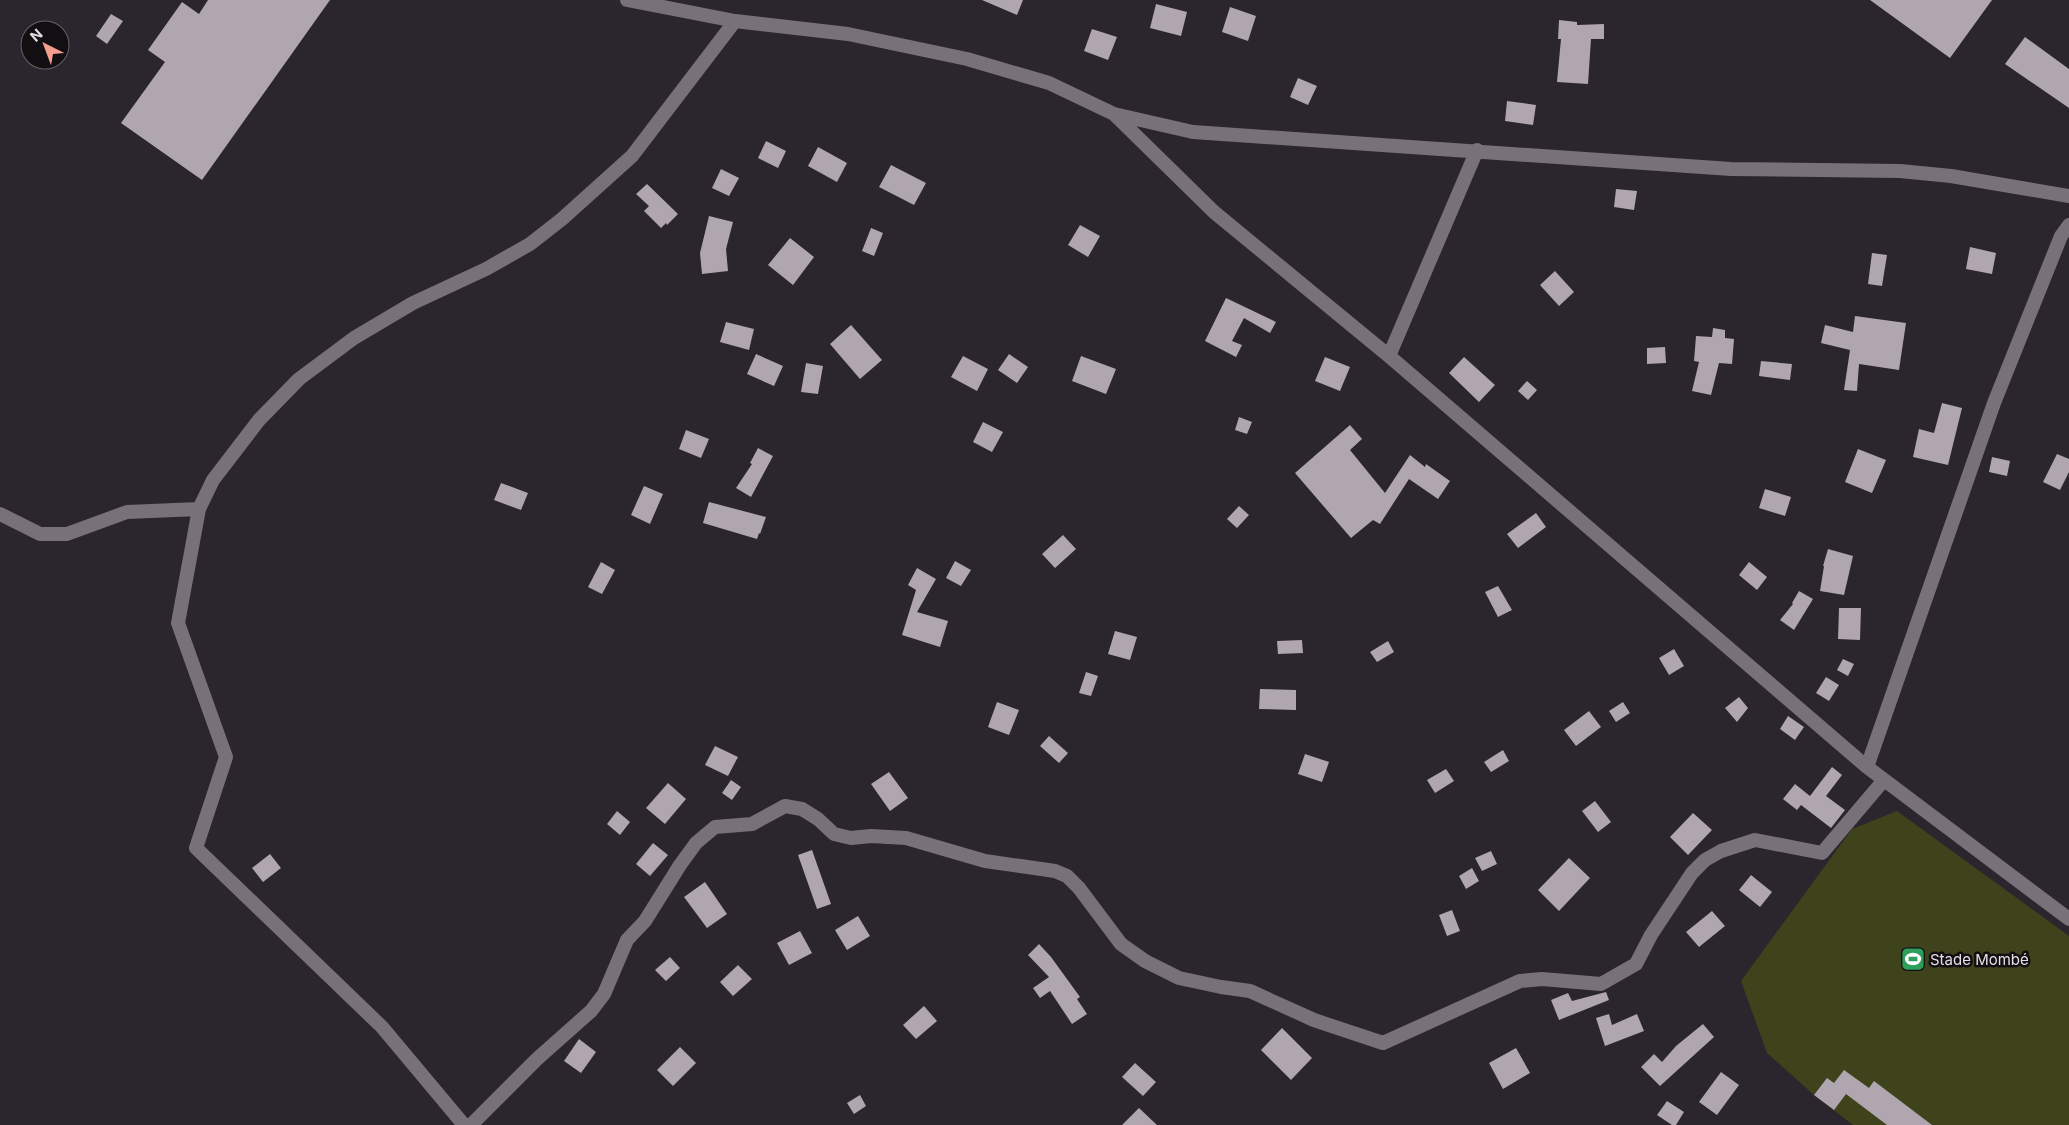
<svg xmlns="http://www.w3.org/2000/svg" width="2069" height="1125" font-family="Inter,sans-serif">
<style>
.green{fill:#3e431b}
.building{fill:#b0a6af}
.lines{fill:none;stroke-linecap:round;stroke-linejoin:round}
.minor{stroke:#78717a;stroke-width:14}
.labels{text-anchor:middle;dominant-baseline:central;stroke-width:5;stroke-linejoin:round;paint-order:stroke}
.poi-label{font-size:15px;fill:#e3dfe4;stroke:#120f13;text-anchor:start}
</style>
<rect width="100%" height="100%" fill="#2b252d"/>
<!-- green -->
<path class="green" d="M1897,811L2069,936V1125H1853L1814,1095L1767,1053L1741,981L1852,829Z"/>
<!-- building -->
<path class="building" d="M208,0H330L202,180L121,123L165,62L148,50L182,2L199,14Z
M982,0H1023L1017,15Z
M1870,0H1992L1950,58Z
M1156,4L1187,12L1181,36L1150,28Z
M1230,7L1256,16L1248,41L1222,32Z
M111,14L123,21L107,44L96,36Z
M1559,20L1577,22V25L1604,24V39H1591L1588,84L1557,82L1561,39H1558Z
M1092,29L1117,37L1108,60L1084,51Z
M2025,37L2069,69V108L2005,64Z
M1298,78L1317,86L1308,105L1290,97Z
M1507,101L1536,105L1533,125L1505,121Z
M766,141L786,151L778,168L758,158Z
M818,147L847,163L837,182L808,166Z
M891,165L926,183L914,205L879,187Z
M721,169L739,178L729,196L712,188Z
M647,184L678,214L667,225L666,223L661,228L644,211L649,206L636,194Z
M1616,189L1637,191L1634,210L1614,207Z
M709,216L733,222L726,249L728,271L702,274L700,253Z
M1080,225L1100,236L1088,257L1068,245Z
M871,228L883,233L874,256L862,251Z
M790,238L814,257L793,285L768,265Z
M1970,247L1996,253L1992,274L1966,269Z
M1872,253L1887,255L1882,286L1868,284Z
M1555,271L1574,292L1559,306L1540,285Z
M1226,298L1276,322L1270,333L1244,318L1232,341L1242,345L1236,357L1205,341Z
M1855,316L1906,323L1899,370L1859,364L1857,391L1844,390L1850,350L1821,343L1825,325L1853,332Z
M726,322L754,329L749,350L720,342Z
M851,325L882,360L860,379L830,344Z
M1713,328L1725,330V338L1734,339L1732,364L1719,363L1711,395L1692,391L1699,362L1694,361L1696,336L1712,337Z
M1665,347L1666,363L1647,364V348Z
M756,354L783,366L774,386L747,374Z
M1009,354L1028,367L1017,383L998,370Z
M963,356L988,369L977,391L951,377Z
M1081,356L1116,369L1106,394L1072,381Z
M1325,357L1350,367L1340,391L1315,381Z
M1464,357L1495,385L1479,402L1449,373Z
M1761,361L1792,364L1790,380L1759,376Z
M806,363L823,366L818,394L801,392Z
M1527,381L1537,390L1528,400L1518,391Z
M1942,403L1962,408L1948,465L1913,457L1919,429L1934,433Z
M1239,417L1252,422L1247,434L1235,430Z
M983,422L1003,432L992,452L973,442Z
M1350,425L1362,439L1350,450L1385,493L1410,455L1425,467L1426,464L1450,481L1438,499L1409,479L1380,524L1373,520L1351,538L1295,473Z
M686,430L709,439L701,458L679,449Z
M758,448L773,456L751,497L736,488L752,464L750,463Z
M1858,449L1886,460L1872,493L1845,482Z
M2057,454L2069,459V472L2060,490L2043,482Z
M1992,457L2010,461L2007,476L1989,472Z
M501,483L528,493L521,510L494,500Z
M644,486L663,494L650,524L631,515Z
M1765,489L1791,497L1785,516L1759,508Z
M709,502L766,517L760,534L759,533L757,539L703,523Z
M1239,506L1249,515L1237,528L1227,519Z
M1536,513L1546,527L1518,548L1507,534Z
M1063,535L1076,549L1055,568L1042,554Z
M1828,549L1853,556L1844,595L1820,591L1824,566H1823Z
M955,561L971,570L961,586L946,578Z
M601,562L615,570L602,594L588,587Z
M1749,562L1767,577L1757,590L1739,575Z
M917,568L936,579L917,612L948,621L940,647L902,635L916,590L908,585Z
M1498,586L1512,610L1498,617L1485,592Z
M1799,591L1813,599L1794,630L1780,620L1793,604L1792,603Z
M1839,608H1861L1860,640L1838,639Z
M1115,631L1137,637L1130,660L1108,654Z
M1302,640L1303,653L1278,654L1277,641Z
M1388,641L1394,652L1377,662L1370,652Z
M1674,649L1684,666L1669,675L1659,658Z
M1843,659L1854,664L1848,676L1837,670Z
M1086,672L1098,676L1091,696L1079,693Z
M1826,677L1839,685L1829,701L1816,693Z
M1260,689L1296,690V710L1259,709Z
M1739,697L1748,708L1737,722L1725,708Z
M997,702L1019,710L1009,735L988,727Z
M1623,702L1630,713L1616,722L1609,711Z
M1589,711L1601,727L1576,746L1564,730Z
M1788,716L1804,727L1795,740L1780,729Z
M1049,736L1068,753L1059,763L1040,746Z
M715,746L738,757L728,776L705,765Z
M1503,750L1509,761L1491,772L1484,762Z
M1305,754L1329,762L1322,782L1298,774Z
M1832,767L1842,775L1826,796L1845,810L1831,828L1801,805L1797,810L1783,799L1795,784L1810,796Z
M1446,769L1454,781L1435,793L1427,780Z
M889,772L908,798L890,811L871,784Z
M731,780L741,787L732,800L722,793Z
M668,783L686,799L665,824L646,808Z
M1595,801L1611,822L1598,832L1582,811Z
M617,811L630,822L620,835L607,824Z
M1693,813L1712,830L1688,855L1670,837Z
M653,843L668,855L650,876L636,864Z
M812,850L831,904L817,909L798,855Z
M1491,851L1497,864L1482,871L1475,858Z
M270,854L281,868L263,882L252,868Z
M1569,858L1590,878L1559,911L1538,890Z
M1472,868L1479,881L1466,889L1459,876Z
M1751,875L1772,892L1760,907L1739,890Z
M705,882L727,914L707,928L684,897Z
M1452,910L1460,931L1447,936L1439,915Z
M1712,911L1725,926L1699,947L1686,932Z
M858,916L870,936L847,950L835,930Z
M800,931L812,953L789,965L777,943Z
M1039,944L1051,957L1080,997L1077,999L1087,1014L1072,1024L1050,991L1040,998L1033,988L1049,977L1028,955Z
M670,957L680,968L666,981L655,970Z
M738,965L752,979L733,996L720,982Z
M1606,992L1609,1000L1559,1020L1551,1000L1568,993L1572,1001Z
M924,1006L937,1021L916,1039L903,1025Z
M1609,1014L1612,1025L1637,1014L1644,1031L1605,1046L1596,1018Z
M1703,1024L1714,1037L1660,1086L1641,1067L1654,1054L1662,1062L1676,1046Z
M1282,1028L1312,1058L1291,1080L1261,1050Z
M579,1039L596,1052L581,1073L564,1061Z
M680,1047L696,1063L673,1086L657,1070Z
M1516,1048L1530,1073L1503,1089L1489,1063Z
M1135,1063L1156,1082L1143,1096L1122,1077Z
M1844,1070L1869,1088L1874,1081L1932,1125H1887L1846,1094L1834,1110L1814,1095L1827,1078L1834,1083Z
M1721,1072L1739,1085L1717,1115L1699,1102Z
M860,1095L866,1106L854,1114L847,1103Z
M1667,1101L1684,1112L1676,1125H1672L1657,1115Z
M1139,1108L1157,1125H1122Z"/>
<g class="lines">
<!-- minor -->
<path class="minor" d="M627,0L735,21L848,34L967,59L1049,83L1114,114L1193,132L1731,169L1900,171L1951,176L2069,196
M1115,115L1214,212L1389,356L1867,767
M2069,225L2061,236L1994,403L1867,767L2069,919
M1389,356L1477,150
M0,514L40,534H67L127,512L199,509
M464,1125L382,1027L196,848L226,757L178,623L199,509L213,480L259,420L299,379L354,338L413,303L486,269L530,244L562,219L632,156L735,21
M471,1125L537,1059L591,1011L604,994L627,940L645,921L680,865L696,843L715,827L752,824L785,806L802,809L818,819L834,834L851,838L871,836L906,838L985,861L1055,871L1067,876L1079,888L1121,944L1145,961L1179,978L1221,987L1250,991L1314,1020L1383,1043L1520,981L1542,979L1601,984L1636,964L1651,935L1692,873L1705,860L1721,851L1755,840L1822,853L1884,780"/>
</g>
<!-- icons -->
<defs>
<g id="stadium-square" transform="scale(1.25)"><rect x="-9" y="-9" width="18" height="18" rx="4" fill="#2e9e5b" stroke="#120f13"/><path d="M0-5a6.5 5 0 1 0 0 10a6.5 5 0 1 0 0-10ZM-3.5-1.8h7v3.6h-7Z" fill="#fff"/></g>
</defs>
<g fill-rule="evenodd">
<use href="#stadium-square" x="1913" y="959"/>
</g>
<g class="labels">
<!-- poi labels -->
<g class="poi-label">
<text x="1930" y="959">Stade Mombé</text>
</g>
</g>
<!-- north arrow -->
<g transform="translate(45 45) rotate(318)"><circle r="24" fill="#120f13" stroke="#666267"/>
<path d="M0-4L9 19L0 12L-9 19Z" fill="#f59d8e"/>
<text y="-8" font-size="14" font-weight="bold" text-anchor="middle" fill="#e3dfe4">N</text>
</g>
</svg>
